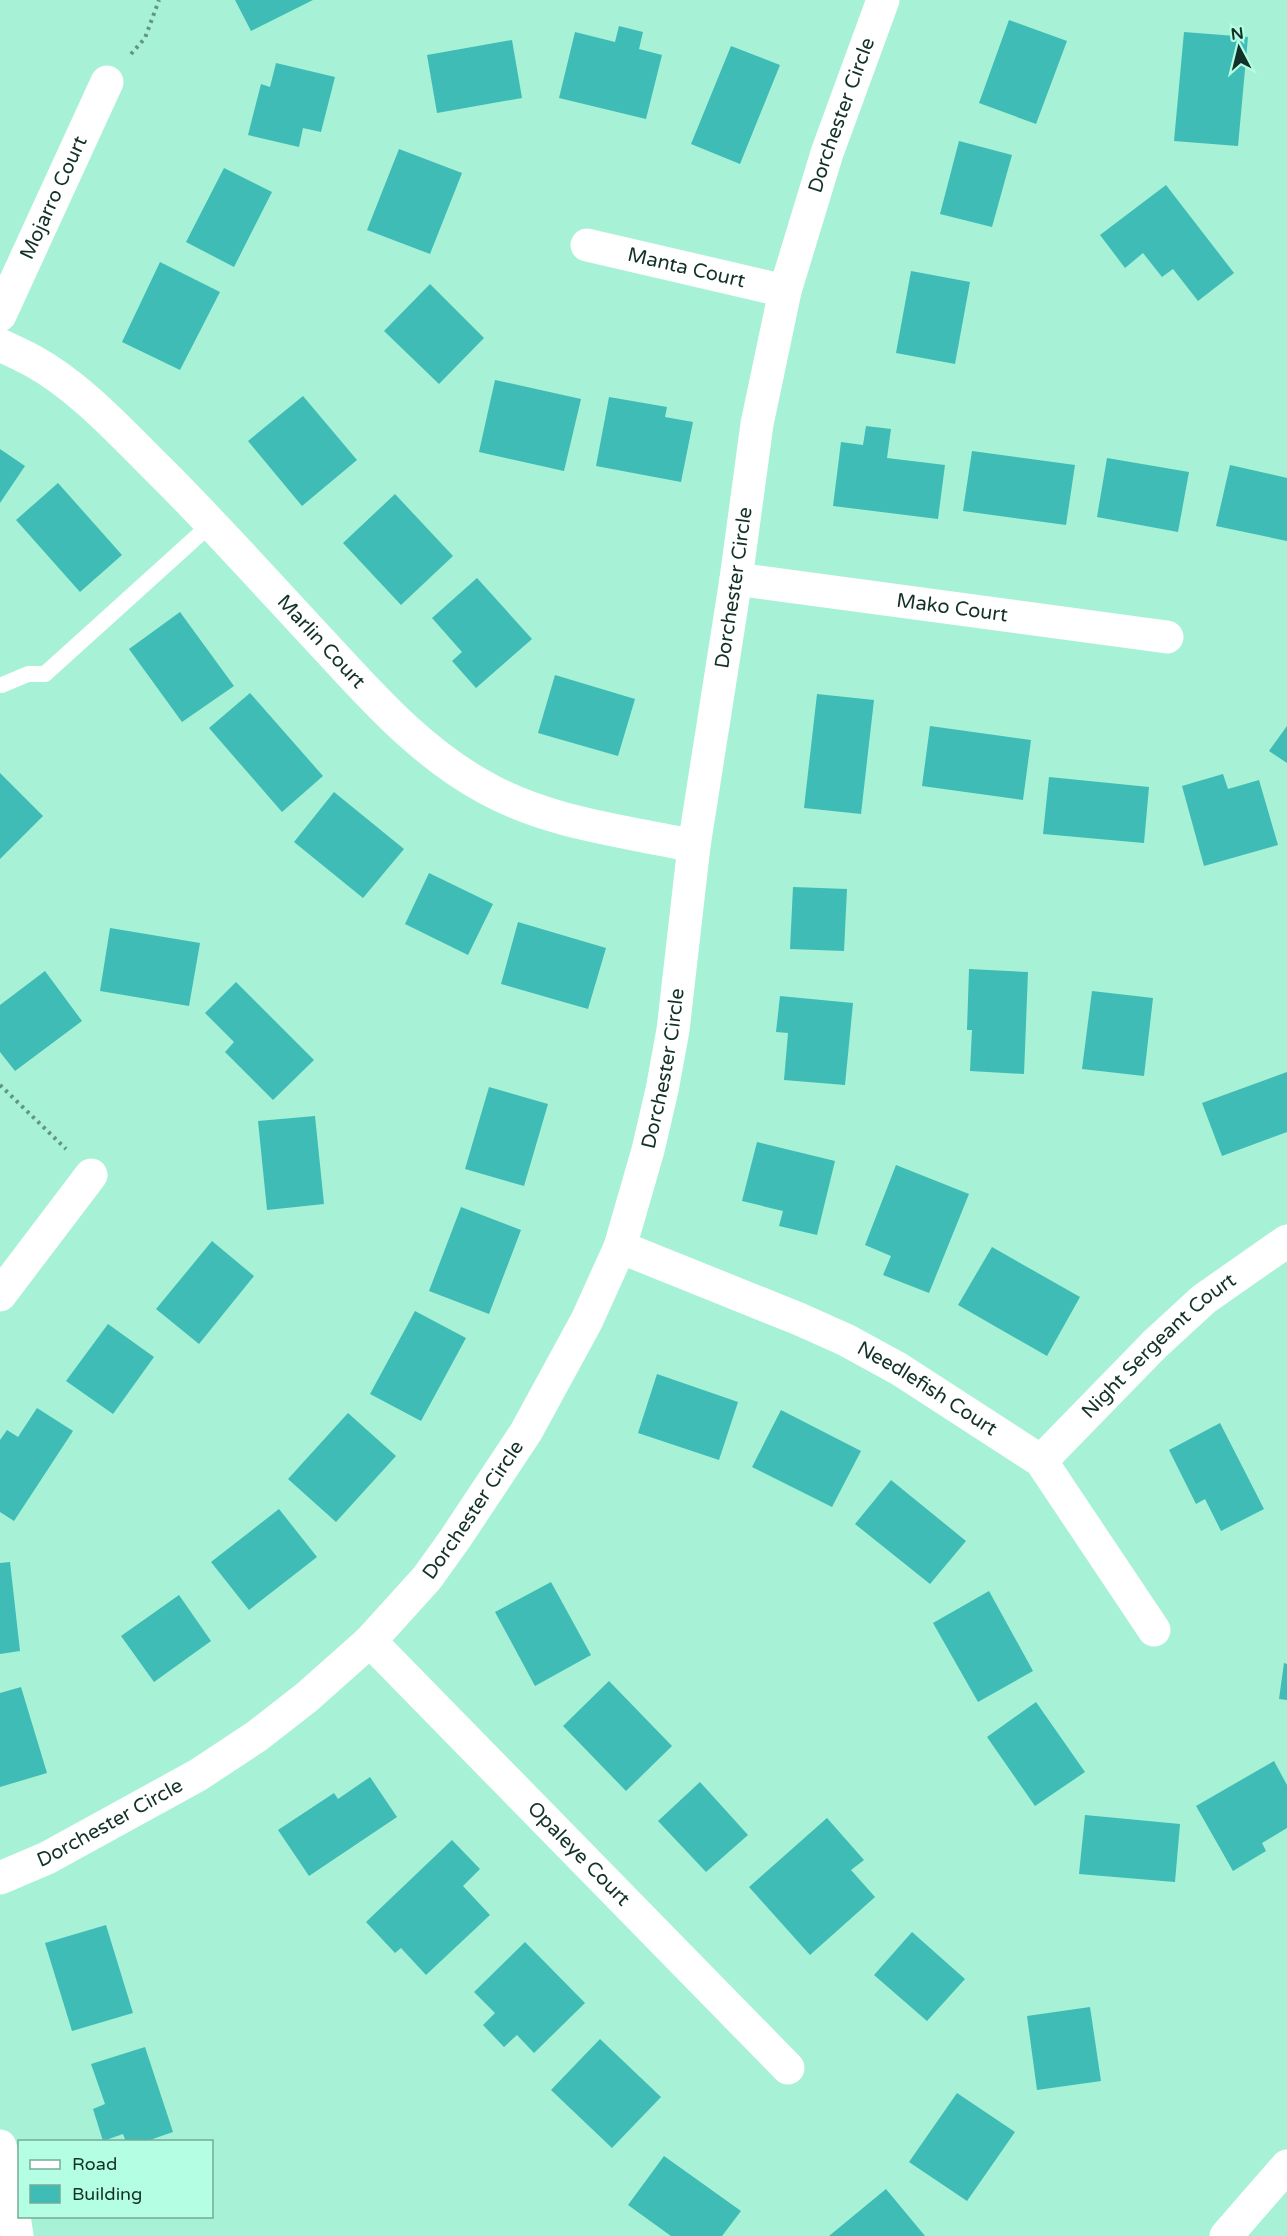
<svg xmlns="http://www.w3.org/2000/svg" width="1287" height="2236" font-family="'Varela Round',sans-serif">
<style>
.building{fill:#3fbcb6}
.lines{fill:none;stroke-linecap:round;stroke-linejoin:round}
.path{stroke:#619684;stroke-width:4;stroke-dasharray:3 4.5;stroke-linecap:butt}
.lane{stroke:#fff;stroke-width:16}
.street{stroke:#fff;stroke-width:33}
.secondary{stroke:#fff;stroke-width:33}
.labels{text-anchor:middle;dominant-baseline:central;stroke-width:4.5;stroke-linejoin:round;paint-order:stroke}
.street-label{font-size:20px;fill:#133128;stroke:#b4fee4}
</style>
<rect width="100%" height="100%" fill="#a7f1d7"/>
<!-- building -->
<path class="building" d="M235,0H313L251,31Z
M1009,20L1067,41L1036,124L979,103Z
M619,26L643,32L639,49L662,55L646,119L559,98L575,32L615,42Z
M1184,32L1248,37L1238,146L1174,141Z
M512,40L522,98L437,113L427,55Z
M731,46L780,65L740,164L691,144Z
M276,63L335,77L321,132L303,128L299,147L248,135L261,84L270,87Z
M959,141L1012,155L992,227L940,214Z
M399,149L462,173L430,254L367,230Z
M224,168L272,192L234,267L186,242Z
M1166,185L1234,273L1198,301L1173,269L1162,277L1143,253L1125,268L1100,235Z
M160,262L220,292L180,370L122,342Z
M911,271L970,282L955,364L896,353Z
M430,284L484,338L439,384L384,331Z
M495,380L581,399L564,471L479,452Z
M303,396L357,460L302,506L248,441Z
M609,397L667,407L665,417L693,422L681,482L596,466Z
M866,426L891,429L887,458L945,465L938,519L833,506L841,442L863,445Z
M0,449L25,466L0,503Z
M972,451L1075,465L1066,525L963,511Z
M1107,458L1189,472L1178,532L1097,517Z
M1230,465L1287,478V541L1216,526Z
M58,483L122,555L80,592L16,520Z
M395,494L453,556L401,605L343,543Z
M477,578L532,639L476,688L452,661L462,652L432,618Z
M180,612L234,686L182,722L129,649Z
M555,675L635,699L618,756L538,733Z
M250,693L323,776L282,812L209,728Z
M817,694L874,700L861,814L804,808Z
M930,726L1031,740L1023,800L922,786Z
M1287,726V763L1269,751Z
M0,773L43,816L0,859Z
M1223,774L1228,789L1259,780L1278,845L1204,866L1182,786Z
M1049,777L1149,787L1144,843L1043,834Z
M334,792L404,849L363,898L294,842Z
M429,873L493,904L468,955L405,924Z
M793,887L847,889L844,951L790,949Z
M518,922L606,948L588,1009L501,984Z
M110,928L200,943L189,1006L100,991Z
M969,969L1028,972L1024,1074L970,1071L972,1030H967Z
M45,971L82,1021L15,1071L0,1052V1005Z
M236,982L314,1060L273,1100L225,1052L234,1042L205,1013Z
M1092,991L1153,998L1144,1076L1082,1069Z
M780,996L853,1003L845,1085L784,1080L788,1033L776,1032Z
M1287,1072V1132L1222,1156L1202,1103Z
M489,1087L548,1104L524,1186L465,1169Z
M315,1116L324,1204L267,1210L258,1121Z
M757,1142L835,1161L817,1235L779,1226L783,1211L742,1201Z
M896,1165L969,1194L929,1293L883,1275L891,1256L865,1245Z
M461,1207L521,1230L489,1314L429,1291Z
M212,1241L254,1276L199,1344L156,1309Z
M992,1247L1080,1297L1047,1356L958,1305Z
M415,1311L466,1338L421,1421L370,1394Z
M108,1324L154,1357L113,1414L66,1381Z
M657,1374L738,1402L719,1460L638,1433Z
M37,1408L73,1431L14,1521L0,1512V1440L7,1430L18,1437Z
M781,1410L861,1451L832,1507L752,1467Z
M348,1413L396,1456L336,1522L288,1479Z
M1220,1423L1264,1509L1221,1531L1205,1499L1196,1504L1169,1450Z
M891,1480L966,1541L930,1584L855,1524Z
M279,1509L317,1557L249,1610L211,1562Z
M10,1562L20,1651L0,1654V1563Z
M551,1582L591,1655L535,1686L495,1612Z
M989,1591L1033,1671L978,1702L933,1623Z
M179,1595L211,1641L154,1682L121,1636Z
M1284,1663L1287,1664V1700L1279,1699Z
M609,1681L672,1746L626,1791L563,1726Z
M21,1687L47,1773L0,1787V1693Z
M1036,1702L1085,1772L1035,1806L987,1737Z
M1274,1761L1287,1785V1828L1262,1843L1266,1851L1233,1871L1196,1806Z
M370,1777L397,1817L309,1876L278,1830L334,1793L338,1799Z
M700,1782L748,1835L706,1872L658,1821Z
M1085,1815L1180,1824L1175,1882L1079,1874Z
M827,1818L864,1860L851,1870L875,1897L810,1955L749,1887Z
M452,1840L480,1869L463,1886L490,1915L426,1975L401,1948L395,1953L366,1922Z
M106,1925L133,2013L72,2031L45,1943Z
M912,1932L965,1979L927,2021L874,1975Z
M525,1942L585,2003L534,2053L517,2035L504,2047L483,2025L495,2013L474,1992Z
M1090,2007L1101,2081L1037,2090L1027,2016Z
M600,2039L661,2097L612,2148L551,2090Z
M145,2047L173,2132L144,2142H126L123,2134L103,2141L93,2109L105,2104L91,2064Z
M957,2093L1015,2132L967,2201L909,2162Z
M664,2156L741,2211L722,2236H671L628,2205Z
M886,2189L925,2236H829Z"/>
<g class="lines">
<!-- path -->
<path class="path" d="M131,54L145,38L159,0
M0,1085L66,1149"/>
<!-- lane -->
<path class="lane" d="M2,685L28,674H45L212,523"/>
<!-- street -->
<g class="street">
<path id="s1" d="M587,245L785,291"/>
<path id="s2" d="M0,315L107,82"/>
<path id="s3" d="M0,345C11,350 22,355 33,361C78,386 116,427 153,464C216,526 275,593 336,658C381,707 427,756 486,788C548,823 625,831 694,846"/>
<path id="s4" d="M736,579L1167,637"/>
<path id="s5" d="M620,1247L799,1319L846,1340L899,1369L1041,1461L1154,1630"/>
<path d="M0,1295L91,1175"/>
<path id="s6" d="M1041,1461L1155,1344L1204,1299L1287,1241"/>
<path id="s7" d="M370,1641L788,2068"/>
<path id="s8" d="M0,1878L47,1858L198,1775L257,1736L307,1697L370,1641L427,1578L455,1539L526,1432L587,1320L620,1247L648,1150L662,1090L673,1030L694,846L736,579L757,424L785,291L827,153L883,0"/>
<path d="M0,2146L9,2182L17,2236"/>
</g>
<!-- secondary -->
<path class="secondary" d="M1226,2236L1287,2166"/>
</g>
<g class="labels">
<!-- street labels -->
<g class="street-label">
<text stroke="none"><textPath href="#s8" startOffset="2067">Dorchester Circle</textPath></text>
<text stroke="none"><textPath href="#s2" startOffset="129">Mojarro Court</textPath></text>
<text stroke="none"><textPath href="#s1" startOffset="102">Manta Court</textPath></text>
<text stroke="none"><textPath href="#s8" startOffset="1581">Dorchester Circle</textPath></text>
<text stroke="none"><textPath href="#s4" startOffset="218">Mako Court</textPath></text>
<text stroke="none"><textPath href="#s3" startOffset="440">Marlin Court</textPath></text>
<text stroke="none"><textPath href="#s8" startOffset="1095">Dorchester Circle</textPath></text>
<text stroke="none"><textPath href="#s6" startOffset="165">Night Sergeant Court</textPath></text>
<text stroke="none"><textPath href="#s5" startOffset="339">Needlefish Court</textPath></text>
<text stroke="none"><textPath href="#s8" startOffset="609">Dorchester Circle</textPath></text>
<text stroke="none"><textPath href="#s8" startOffset="123">Dorchester Circle</textPath></text>
<text stroke="none"><textPath href="#s7" startOffset="298">Opaleye Court</textPath></text>
</g>
</g>
<!-- legend -->
<rect x="18" y="2140" width="195" height="78" fill="#b4fee4" stroke="#74ac99" stroke-width="1.5"/>
<rect x="30" y="2160" width="30" height="9" fill="#ffffff" stroke="#74ac99" stroke-width="1.5"/>
<text x="72" y="2170" font-size="18" fill="#133128">Road</text>
<rect x="30" y="2185" width="30" height="18" fill="#3fbcb6" stroke="#74ac99" stroke-width="1.5"/>
<text x="72" y="2200" font-size="18" fill="#133128">Building</text>
<!-- north arrow -->
<g transform="translate(1239 48) rotate(353)" stroke="#b4fee4" stroke-width="4.5" paint-order="stroke">
<path d="M0-4.5L10 22L0 15L-10 22Z" fill="#133128"/>
<text y="-9" font-size="16" font-weight="bold" text-anchor="middle" fill="#133128">N</text>
</g>
</svg>
